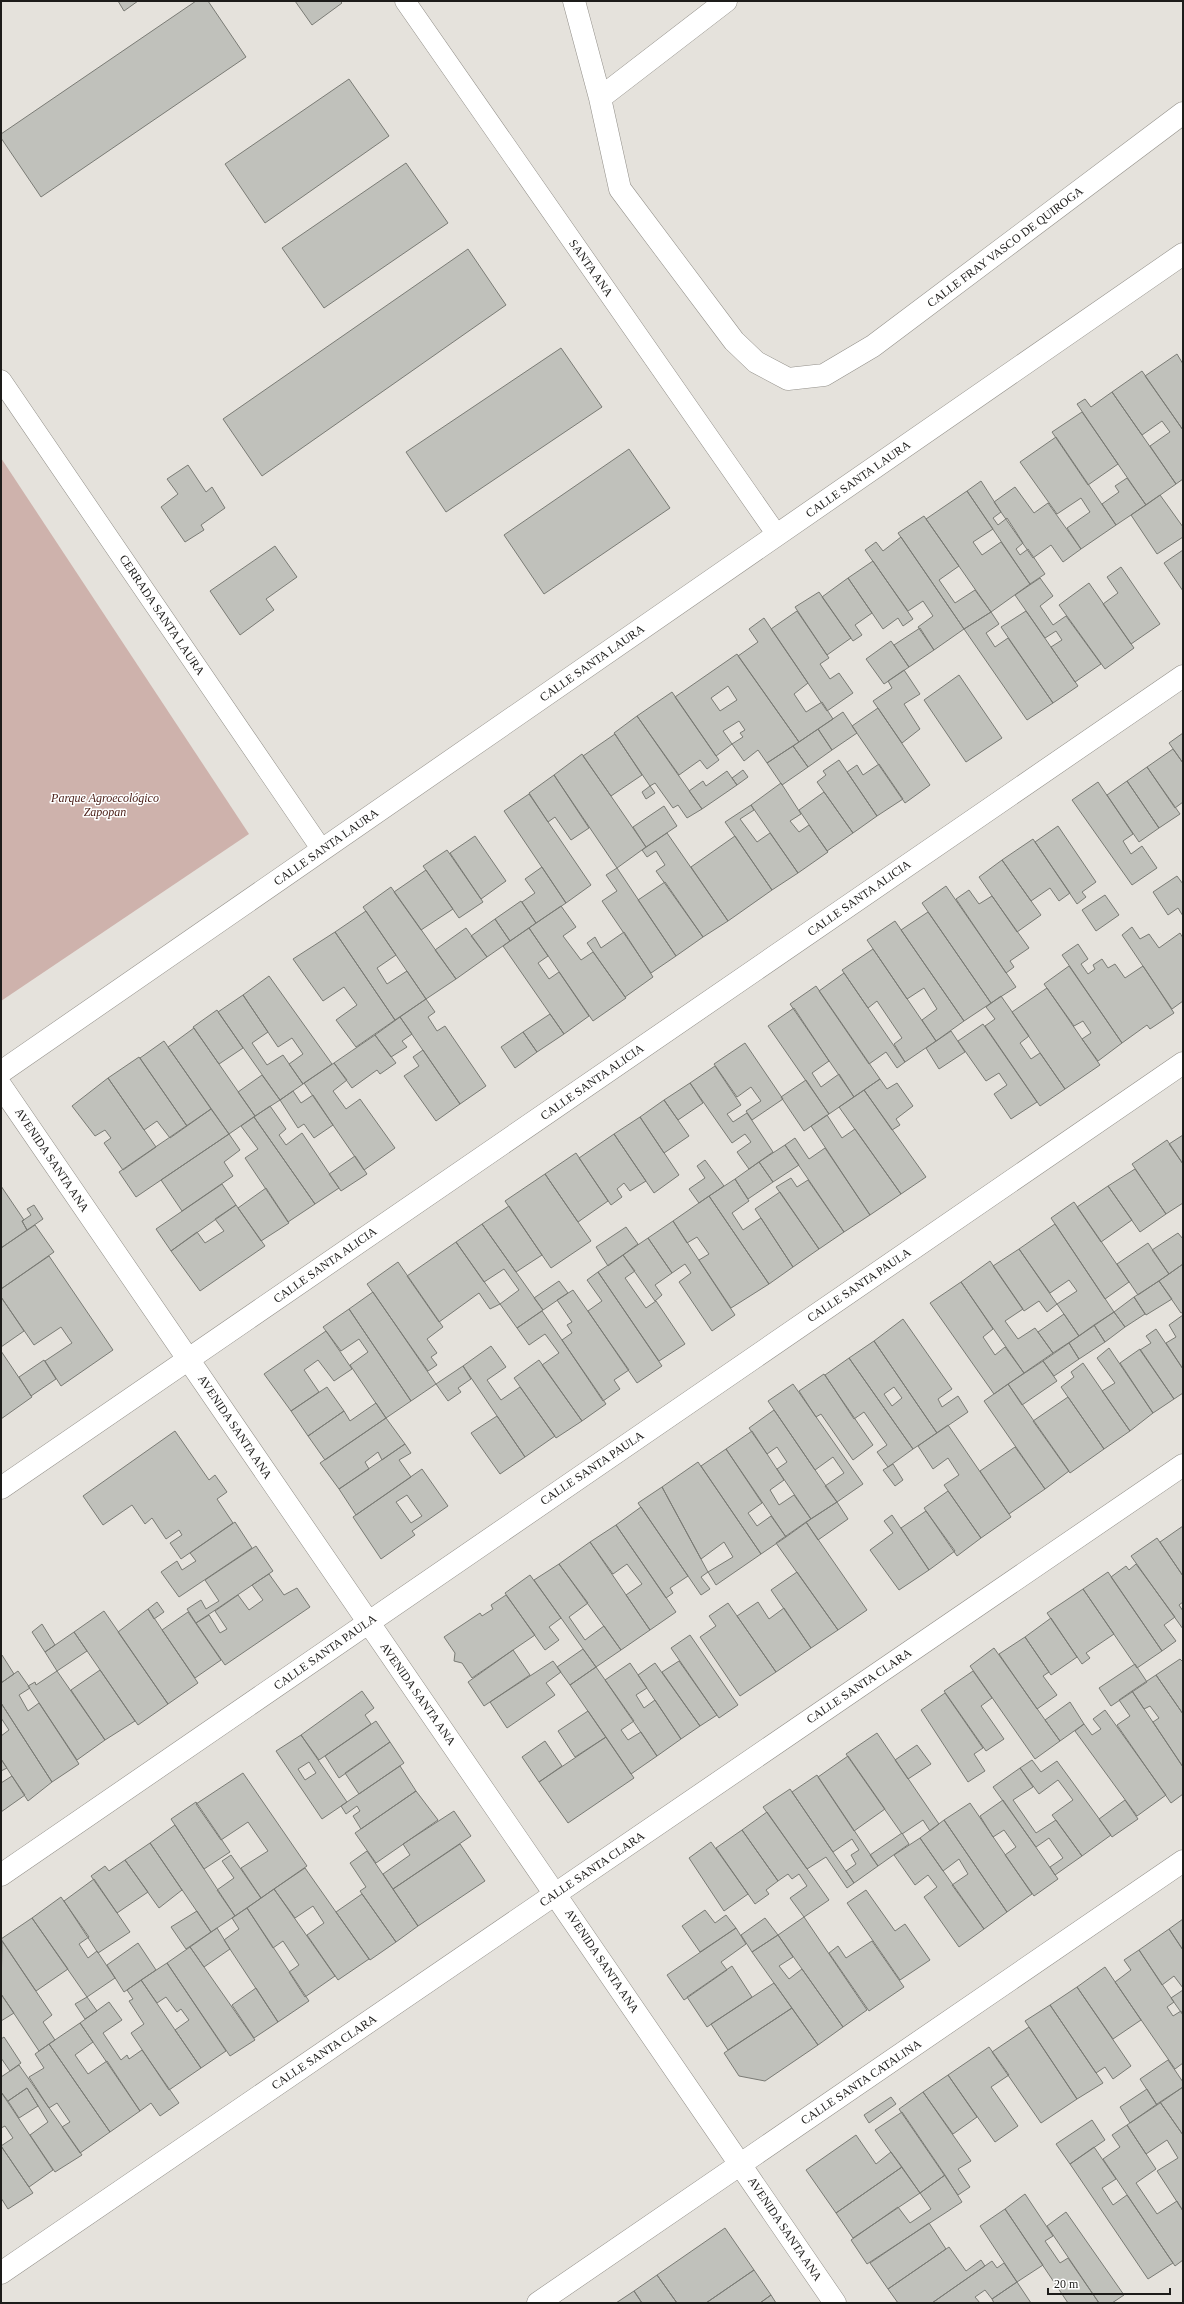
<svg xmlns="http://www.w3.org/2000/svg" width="1184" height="2304" font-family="'Times New Roman',serif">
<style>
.green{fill:#ceb2ac}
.building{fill:#c0c1bb;stroke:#7a7b75;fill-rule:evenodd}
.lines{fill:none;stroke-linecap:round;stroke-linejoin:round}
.service-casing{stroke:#93908a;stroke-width:21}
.minor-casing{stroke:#93908a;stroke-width:23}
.service{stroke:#fff;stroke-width:20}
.minor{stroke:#fff;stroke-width:22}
.labels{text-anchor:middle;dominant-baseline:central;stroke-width:3;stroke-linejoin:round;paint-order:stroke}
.street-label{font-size:12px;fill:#1d1c1a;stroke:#fff}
.park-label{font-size:12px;font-style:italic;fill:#481b14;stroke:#fff}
</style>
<rect width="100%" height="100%" fill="#e5e2dc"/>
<!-- green -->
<path class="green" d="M1,458L249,834L1,1001Z"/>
<!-- building -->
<path class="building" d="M118,1H138L124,11Z
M196,1H208L246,57L41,197L1,138V134Z
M295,1H340L342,3L312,25Z
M349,79L389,136L265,223L225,164Z
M406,163L448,223L324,308L282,248Z
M468,249L506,305L262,476L223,419Z
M561,348L602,407L446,512L406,452Z
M1177,354L1183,364V430L1145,376Z
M1142,371L1183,430V479L1176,484L1150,446L1170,432L1162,421L1142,435L1112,392Z
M1112,392L1176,484L1146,505L1077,404L1085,399L1091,407Z
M1082,412L1118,464L1088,485L1052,432Z
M1056,437L1116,525L1081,549L1067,528L1090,512L1081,498L1057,514L1020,462Z
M629,449L670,508L544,594L504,535Z
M188,465L206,492L212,487L225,508L201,525L204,530L185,542L161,507L178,494L167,479Z
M1127,478L1146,505L1116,525L1102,504L1119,492L1115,486Z
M981,481L1001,512L993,518L998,525L1007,518L1023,543L1016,549L1020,555L1028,549L1045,574L1030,584L967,491Z
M1015,487L1034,513L1048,503L1081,549L1063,562L1051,545L1033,558L994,502Z
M967,491L993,529L973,542L982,555L1001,542L1030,584L991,612L926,519Z
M1160,495L1183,527V537L1157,554L1131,515Z
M924,516L959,566L939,580L955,603L975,590L991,612L964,629L898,533Z
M901,537L964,629L934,650L918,627L933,616L923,601L908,611L865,550L876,542L883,551Z
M275,546L297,577L266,599L274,610L240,635L210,591Z
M1183,550V591L1164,563Z
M873,561L913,619L903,626L898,618L883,629L848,578Z
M1121,567L1160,624L1131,644L1103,604L1118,593L1107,577Z
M848,578L872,613L855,625L862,635L853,641L822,597Z
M1040,578L1053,596L1040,606L1053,625L1066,616L1101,664L1075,682L1051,647L1062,640L1056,631L1045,638L1015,595Z
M1089,583L1134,648L1105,669L1059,605Z
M819,592L851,638L827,655L795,607Z
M797,611L829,658L820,664L830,679L839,673L853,693L827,711L771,629Z
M1026,611L1078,686L1053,703L1001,627Z
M991,612L999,624L986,633L995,647L1008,638L1053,703L1027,720L964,629Z
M764,618L808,683L794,694L806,712L822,702L833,719L799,742L738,656L758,642L749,629Z
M920,628L934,650L909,667L894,645Z
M891,641L909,667L884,684L866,659Z
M737,654L799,742L767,763L758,750L744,761L732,744L716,756L675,697ZM728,686L737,700L720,711L711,698ZM739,721L745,730L740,733L743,737L732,744L723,731Z
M904,670L920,694L904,704L920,729L902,743L873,701L892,688L888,681Z
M959,675L1002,738L966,762L924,700Z
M672,692L719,760L707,769L700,760L679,775L637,716Z
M878,708L930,785L905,803L852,726Z
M843,712L857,733L832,750L818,729Z
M637,716L702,809L687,818L678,805L673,808L655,783L650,786L614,733Z
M818,729L832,750L808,767L793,746Z
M1183,733V763L1169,743Z
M615,734L642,775L611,796L583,756Z
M793,746L808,767L782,785L767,763Z
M1173,749L1183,763V802L1175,808L1147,767Z
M582,754L646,847L617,868L554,775Z
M839,760L877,816L853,833L817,782L826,775L823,771Z
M879,764L903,799L877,816L847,772L857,765L863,775Z
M1147,767L1180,814L1159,828L1127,781Z
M743,770L748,777L737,785L732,778Z
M727,771L737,785L702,809L689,791L703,781L706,786Z
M554,775L589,828L571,840L555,817L548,822L529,793Z
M1127,781L1159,828L1139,842L1107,795Z
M1098,782L1133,834L1123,841L1131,854L1142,846L1157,868L1132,885L1072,800Z
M781,783L801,814L790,821L799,832L809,825L828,852L798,873L751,805Z
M650,786L655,793L646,799L642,792Z
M824,792L853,833L827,851L799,810Z
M529,794L591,885L566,903L504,811Z
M751,805L754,810L740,819L757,842L770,833L798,873L772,890L725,822Z
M664,806L677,826L646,847L633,827Z
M1058,826L1096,882L1082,892L1086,897L1077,904L1035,842Z
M667,833L728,921L703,937L656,871L665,865L656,851L647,857L642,850Z
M475,836L506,881L481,899L450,853Z
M735,836L772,890L728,921L691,867Z
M1033,839L1070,893L1059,901L1050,888L1031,901L1002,860Z
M447,850L483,902L459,918L423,866Z
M1002,860L1041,915L1017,932L979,877Z
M542,867L566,903L536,923L522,902L535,893L525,879Z
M617,868L676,956L651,973L602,901L617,891L606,875Z
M426,870L453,909L421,930L394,892Z
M1177,876L1183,884V916L1178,908L1168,915L1153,892Z
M665,882L703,937L676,956L638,900Z
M946,886L1016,987L991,1003L922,903Z
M391,887L456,979L426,999L363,907Z
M969,890L979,904L992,896L1029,948L1010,961L1014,967L1006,973L956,899Z
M1105,895L1119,915L1096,931L1082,910Z
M521,901L536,923L510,941L495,919Z
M561,906L576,927L563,936L581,960L593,952L626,998L593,1021L529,928Z
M366,911L396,955L377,968L387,984L407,971L426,999L395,1020L335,932Z
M928,912L991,1003L964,1021L901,930Z
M495,919L510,941L487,957L471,936Z
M895,921L964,1021L936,1041L922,1020L937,1009L924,988L907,999L867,940Z
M1132,927L1140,939L1149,934L1159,948L1180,933L1183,938V1001L1172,1009L1122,935Z
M466,928L487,957L456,979L435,950Z
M529,928L548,956L538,963L549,979L559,972L589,1016L564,1034L503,946Z
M335,932L395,1020L356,1047L336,1020L357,1005L344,987L323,1001L293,959Z
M624,932L653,977L625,997L587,943L595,937L601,948Z
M1078,944L1088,959L1081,964L1088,974L1095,969L1093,965L1102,959L1108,968L1115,964L1125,978L1143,966L1174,1013L1150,1029L1147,1025L1122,1043L1062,955Z
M873,949L936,1041L905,1062L894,1044L902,1038L877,1001L868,1008L842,970Z
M1069,966L1122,1043L1098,1061L1082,1039L1091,1033L1083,1021L1074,1026L1044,984Z
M844,973L905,1062L897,1068L886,1052L869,1064L819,991Z
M269,976L332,1064L303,1084L289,1064L303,1054L292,1038L278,1047L243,995Z
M816,986L880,1079L854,1097L790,1004Z
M1047,988L1100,1065L1065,1089L1012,1012Z
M243,995L268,1032L252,1043L267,1065L283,1055L303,1084L280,1100L218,1012Z
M1001,996L1029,1036L1020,1043L1031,1059L1040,1053L1065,1089L1040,1106L985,1026L995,1019L986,1007Z
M426,999L435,1012L428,1017L437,1031L445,1026L486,1086L460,1104L400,1017Z
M794,1008L829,1061L812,1073L821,1087L839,1074L854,1097L829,1114L768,1026Z
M217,1010L243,1048L219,1064L193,1027Z
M550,1014L564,1034L537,1052L523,1032Z
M400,1017L412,1034L402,1041L407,1047L391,1057L375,1035Z
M983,1024L1037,1102L1011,1119L994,1094L1007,1085L999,1073L986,1081L958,1041Z
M194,1028L255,1116L229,1134L168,1047Z
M951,1031L965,1052L939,1069L926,1048Z
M523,1032L537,1052L515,1068L501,1047Z
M375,1035L396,1063L380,1074L377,1070L352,1088L334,1063Z
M164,1041L211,1109L187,1126L140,1058Z
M745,1043L783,1099L752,1120L746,1111L761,1101L751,1087L737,1097L714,1064Z
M423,1050L460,1104L436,1121L404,1076L419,1066L413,1057Z
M139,1057L187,1126L170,1138L157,1121L144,1130L108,1078Z
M334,1063L347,1080L333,1091L346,1109L360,1099L395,1148L364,1170L304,1083Z
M715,1066L741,1105L727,1114L733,1122L747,1113L773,1152L749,1169L737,1152L751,1142L745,1134L732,1143L690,1083Z
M262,1075L280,1100L255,1116L238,1092Z
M108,1078L156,1147L123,1170L104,1143L111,1138L105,1130L95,1136L72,1106Z
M880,1079L887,1089L897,1083L913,1106L896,1119L900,1125L892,1130L864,1090Z
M806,1080L829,1114L804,1131L781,1097Z
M690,1083L703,1103L678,1120L664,1100Z
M864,1090L926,1177L901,1194L839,1107Z
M293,1091L301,1103L313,1095L333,1125L314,1138L304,1124L298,1128L280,1100Z
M664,1100L689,1136L664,1153L640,1117Z
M270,1106L286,1129L279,1135L286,1145L302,1133L339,1188L315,1204L254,1117Z
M211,1109L229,1134L136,1197L119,1172Z
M827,1115L842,1138L855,1129L901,1194L870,1215L811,1126Z
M254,1117L315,1204L288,1222L245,1158L258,1149L241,1126Z
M640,1117L679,1175L654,1193L614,1134Z
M229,1134L240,1150L224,1162L233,1176L182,1211L161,1180Z
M614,1134L646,1181L630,1191L624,1183L617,1189L622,1197L611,1205L579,1158Z
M1183,1135V1164L1169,1144Z
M795,1138L809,1159L825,1148L870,1215L844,1232L785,1145Z
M1167,1140L1183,1164V1203L1166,1214L1132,1164Z
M785,1145L799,1165L773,1182L759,1162Z
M576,1153L608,1201L578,1222L545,1174Z
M355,1156L367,1174L341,1191L329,1174Z
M705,1160L724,1186L699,1203L689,1189L705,1178L697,1166Z
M759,1162L773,1182L748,1199L735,1179Z
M1135,1169L1166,1214L1140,1232L1108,1186Z
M545,1174L591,1241L551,1268L505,1201Z
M791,1178L797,1187L808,1180L844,1232L819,1249L776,1187Z
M735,1179L749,1201L732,1213L743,1230L761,1218L793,1267L769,1284L709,1196Z
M222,1184L236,1205L171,1251L156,1229Z
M1,1186L24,1220L22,1221L27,1230L1,1248Z
M1108,1186L1132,1220L1101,1242L1077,1207Z
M266,1188L289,1223L261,1241L238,1208Z
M780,1192L819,1249L793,1267L755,1209Z
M709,1196L769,1284L731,1308L699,1260L709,1254L697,1237L687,1243L673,1221Z
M1074,1202L1129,1282L1105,1299L1051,1218Z
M34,1205L43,1219L27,1230L22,1221L31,1215L27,1209Z
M236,1205L265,1246L200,1291L171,1251L197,1232L205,1243L224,1231L215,1219Z
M509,1206L542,1255L516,1272L482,1224Z
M673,1221L735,1315L712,1331L679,1282L691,1273L685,1264L672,1273L648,1238Z
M482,1224L543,1310L517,1328L500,1304L519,1290L504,1269L484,1282L456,1242Z
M1055,1224L1114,1312L1079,1336L1057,1304L1077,1291L1069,1280L1050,1293L1019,1249Z
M35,1225L54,1252L1,1289V1248Z
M626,1227L638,1244L608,1266L596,1247Z
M1178,1233L1183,1239V1264L1169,1274L1152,1250Z
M648,1238L672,1273L655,1285L662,1295L655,1301L623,1255Z
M456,1242L500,1304L490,1309L479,1293L439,1322L407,1276Z
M1148,1243L1169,1274L1138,1295L1117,1264Z
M1019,1249L1057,1304L1047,1312L1039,1301L1024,1311L993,1266Z
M623,1255L635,1271L625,1278L646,1308L656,1301L685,1344L659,1361L598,1272Z
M49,1256L113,1350L61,1386L45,1361L72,1343L61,1327L34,1345L1,1297V1289Z
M990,1261L1023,1309L1005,1321L1018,1339L1035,1328L1053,1353L1024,1373L961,1282Z
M398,1262L443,1327L427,1339L437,1353L431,1357L437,1365L428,1371L367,1284Z
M1183,1264V1312L1181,1313L1159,1281Z
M598,1272L662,1366L637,1383L588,1311L602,1301L587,1280Z
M559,1281L568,1293L543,1310L534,1298Z
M1159,1281L1172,1299L1146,1315L1134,1297Z
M961,1282L993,1329L983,1337L995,1355L1005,1347L1024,1373L994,1394L930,1303Z
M573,1290L629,1370L614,1380L620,1389L603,1401L562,1340L572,1333L567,1325L572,1322L557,1300Z
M373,1292L436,1384L411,1401L349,1309Z
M1,1297L24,1331L1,1347Z
M1134,1297L1145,1314L1125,1327L1114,1312Z
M349,1309L411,1401L386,1418L350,1365L368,1352L359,1339L341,1351L323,1327Z
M542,1311L606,1404L582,1421L542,1365L559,1353L545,1334L529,1345L517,1328Z
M1114,1312L1125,1327L1105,1342L1094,1325Z
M1064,1314L1079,1336L1053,1353L1038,1332Z
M1183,1315V1369L1166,1343L1176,1337L1169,1325Z
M903,1319L952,1389L938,1399L942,1407L958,1396L968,1412L937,1433L874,1341Z
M1094,1325L1105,1342L1079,1359L1069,1343Z
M1156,1329L1183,1369V1393L1174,1399L1140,1350L1151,1343L1146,1336Z
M326,1331L352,1369L334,1381L318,1360L304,1370L319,1392L291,1411L264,1374Z
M874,1341L937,1433L913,1449L849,1358ZM894,1387L902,1398L892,1406L884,1394Z
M1069,1343L1079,1359L1054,1376L1043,1361Z
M491,1346L506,1367L487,1380L501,1400L520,1387L555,1436L525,1457L463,1366Z
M1109,1348L1153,1413L1130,1431L1102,1391L1115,1383L1097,1358Z
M1140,1349L1174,1399L1153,1413L1120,1363Z
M1,1351L32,1397L1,1419Z
M849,1358L913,1449L888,1467L877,1452L887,1445L864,1412L854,1419L825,1375Z
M44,1360L56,1379L31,1396L19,1377Z
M539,1360L582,1421L556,1438L514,1378Z
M1043,1361L1057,1381L1022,1405L1008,1384Z
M1083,1363L1130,1431L1104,1449L1061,1387L1074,1377L1071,1372Z
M463,1366L471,1379L458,1388L461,1392L448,1401L436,1384Z
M824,1374L873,1445L853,1460L821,1414L816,1417L799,1391Z
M793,1384L863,1484L837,1502L825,1486L844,1473L833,1457L815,1470L768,1401Z
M1008,1384L1069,1471L1045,1489L984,1401Z
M327,1387L344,1411L308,1436L291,1411Z
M1068,1397L1104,1449L1070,1473L1033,1421Z
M376,1403L386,1418L325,1460L308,1436L344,1411L350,1421Z
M774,1410L837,1502L811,1519L777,1469L787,1462L777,1447L767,1454L749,1428Z
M497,1416L525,1457L500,1474L471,1433Z
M386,1418L405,1444L382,1460L378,1452L365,1462L369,1469L339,1489L320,1463Z
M948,1425L1011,1517L981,1538L944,1485L959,1475L948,1458L933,1469L918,1446Z
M175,1431L209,1480L215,1475L227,1492L217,1499L233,1523L181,1559L170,1543L182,1535L179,1530L166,1539L152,1518L145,1524L132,1505L103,1525L83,1496Z
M752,1431L784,1480L770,1490L779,1505L794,1495L811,1519L786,1537L726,1449Z
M405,1444L411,1453L399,1460L411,1477L356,1515L339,1489Z
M1015,1447L1045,1489L1009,1514L980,1471Z
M726,1449L762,1503L748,1513L757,1526L771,1516L786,1537L761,1554L701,1466Z
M698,1462L761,1554L716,1585L708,1572L733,1557L724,1542L701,1559L662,1487Z
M893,1464L903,1480L895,1486L883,1470Z
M422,1469L448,1506L412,1531L415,1535L381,1559L353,1517ZM407,1495L422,1516L411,1523L396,1502Z
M662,1487L708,1572L701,1577L710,1589L701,1595L638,1503Z
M948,1491L981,1538L957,1556L924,1508Z
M837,1502L848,1519L818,1540L806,1522Z
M641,1507L688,1576L670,1588L673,1593L666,1598L616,1525Z
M926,1511L955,1551L929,1570L901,1528Z
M892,1515L929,1570L899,1590L870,1550L893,1533L884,1521Z
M235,1522L252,1548L179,1597L161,1572L177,1561L182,1570L196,1561L190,1553Z
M806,1522L867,1610L838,1630L776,1543Z
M616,1525L676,1612L650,1630L626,1595L642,1584L627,1564L613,1574L590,1542Z
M1183,1526V1576L1160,1542Z
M1157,1538L1183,1576V1602L1179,1605L1183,1611V1629L1131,1556Z
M590,1542L650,1630L621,1650L559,1564Z
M256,1546L273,1571L196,1623L187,1609L201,1600L206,1609L219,1601L205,1580Z
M559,1564L588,1603L569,1617L585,1640L604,1626L621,1650L596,1667L534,1580Z
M1136,1564L1175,1617L1164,1625L1176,1641L1162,1651L1111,1577L1126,1566L1129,1570Z
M797,1572L838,1630L811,1648L771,1590Z
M1108,1572L1162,1651L1137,1668L1083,1589Z
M269,1574L284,1595L297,1588L310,1607L225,1665L196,1623L209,1615L220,1633L227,1629L215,1611L238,1595L249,1610L263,1600L252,1585Z
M530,1575L561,1618L549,1627L559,1640L545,1650L505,1593Z
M1083,1589L1114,1634L1086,1653L1090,1658L1082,1664L1047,1613Z
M506,1595L535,1635L472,1678L462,1663L454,1661L455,1653L444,1637L480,1613L482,1616L493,1609L491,1605Z
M157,1602L164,1612L154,1619L148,1609Z
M758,1602L769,1619L784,1608L811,1648L776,1672L737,1616Z
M728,1603L776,1672L740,1696L700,1637L716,1626L709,1616Z
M148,1609L198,1683L168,1704L118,1632Z
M104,1611L168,1704L138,1725L74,1632Z
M188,1612L221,1660L195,1678L162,1630Z
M1051,1618L1077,1657L1051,1675L1025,1637Z
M42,1624L55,1645L45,1652L32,1632Z
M74,1632L87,1651L57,1671L45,1652Z
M690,1635L738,1705L719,1718L671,1648Z
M1025,1637L1049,1672L1043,1676L1057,1695L1037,1709L999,1654Z
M994,1648L1060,1741L1035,1759L970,1666Z
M583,1649L596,1667L570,1685L557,1667Z
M513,1650L530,1675L484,1706L468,1682Z
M2,1655L14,1674L1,1683V1656Z
M1180,1659L1183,1662V1714L1156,1675Z
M553,1661L561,1672L546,1683L555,1695L507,1728L490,1702Z
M679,1661L717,1715L700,1726L662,1672Z
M630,1663L647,1688L636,1695L644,1708L655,1700L681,1739L657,1756L605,1680Z
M655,1663L700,1726L681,1739L638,1675Z
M1135,1664L1147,1682L1111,1706L1099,1688Z
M596,1667L634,1721L621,1730L628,1740L641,1732L657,1756L631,1774L570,1685Z
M100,1670L135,1721L105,1740L71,1690Z
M18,1671L30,1688L19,1695L28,1711L39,1703L79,1764L52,1782L1,1703V1683Z
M57,1671L105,1740L77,1760L28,1686L35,1682L36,1685Z
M973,1671L992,1698L981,1706L1004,1739L986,1751L944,1691Z
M1156,1675L1183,1714V1767L1153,1722L1159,1718L1150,1706L1144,1709L1132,1691Z
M362,1691L374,1708L365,1715L371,1724L319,1760L301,1735Z
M1132,1691L1183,1767V1794L1171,1803L1117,1725L1130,1716L1119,1700Z
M945,1693L983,1748L974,1754L985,1771L968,1782L921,1710Z
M1070,1702L1084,1724L1060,1741L1045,1720Z
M1,1703L52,1782L28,1801L1,1759V1736L9,1730L1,1718Z
M1105,1710L1166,1795L1137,1816L1075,1731L1084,1724L1092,1735L1101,1729L1093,1719Z
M588,1711L606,1737L575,1757L558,1731Z
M376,1721L390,1742L339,1778L325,1756Z
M877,1733L939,1824L930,1831L923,1820L902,1834L846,1754Z
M301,1735L347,1802L322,1819L276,1751ZM309,1762L316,1773L305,1780L298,1769Z
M606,1737L634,1778L568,1823L539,1782Z
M545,1741L562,1766L539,1782L522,1757Z
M390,1742L404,1763L359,1794L345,1773Z
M917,1745L931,1764L908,1779L895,1760Z
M848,1756L885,1809L854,1831L818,1777Z
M1,1759L7,1768L1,1771Z
M1032,1760L1041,1772L1057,1761L1111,1835L1082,1856L1052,1815L1073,1800L1058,1780L1039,1794L1020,1768Z
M400,1766L416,1791L361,1829L353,1816L360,1811L357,1806L346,1814L341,1806Z
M1020,1768L1033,1787L1013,1800L1036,1833L1056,1820L1082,1856L1055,1875L1050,1867L1063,1858L1049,1838L1036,1847L993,1787Z
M243,1773L307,1866L261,1898L241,1868L268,1851L248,1822L221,1840L196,1804Z
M817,1775L878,1866L854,1883L846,1871L856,1864L851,1855L859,1850L852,1839L833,1852L792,1792Z
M12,1776L25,1795L1,1812V1783Z
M790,1789L854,1883L847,1888L826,1857L807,1869L763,1807Z
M416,1791L438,1820L376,1863L355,1833Z
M1003,1800L1058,1879L1034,1896L1005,1855L1016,1847L1004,1830L993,1837L980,1816Z
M1125,1800L1138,1819L1112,1837L1099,1819Z
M196,1802L230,1852L204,1869L171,1819Z
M970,1803L1032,1894L1007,1912L944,1820Z
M454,1811L471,1836L393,1889L383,1874L410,1855L403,1844Z
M767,1812L829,1900L804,1917L790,1898L807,1886L799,1874L792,1879L788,1874L778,1881L742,1830Z
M944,1820L1007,1912L984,1929L952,1885L968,1874L959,1859L943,1871L920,1838Z
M175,1825L235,1916L211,1932L150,1843Z
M742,1830L778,1881L766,1890L769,1894L755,1904L716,1848Z
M902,1833L909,1844L878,1866L870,1855Z
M920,1838L984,1929L959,1947L924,1897L937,1887L928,1875L915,1885L894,1855Z
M711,1842L748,1894L724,1911L689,1858Z
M150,1843L182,1890L159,1908L125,1860Z
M460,1844L485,1881L418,1926L393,1889Z
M367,1851L418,1926L396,1942L360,1891L366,1887L350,1863Z
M231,1855L261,1898L235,1916L217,1890L234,1878L222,1861Z
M125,1860L148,1892L117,1913L91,1876L105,1866L109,1871Z
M305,1868L369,1959L338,1980L307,1935L324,1923L313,1906L295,1918L274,1889Z
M94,1879L130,1932L98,1953L64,1901Z
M274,1889L335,1976L305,1997L289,1972L299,1965L283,1941L273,1948L247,1908Z
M866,1890L895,1931L905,1924L930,1960L900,1980L847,1903Z
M362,1894L396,1942L370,1960L336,1912Z
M61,1897L89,1937L79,1944L88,1958L97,1951L115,1978L87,1997L32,1918Z
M247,1908L309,2001L278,2022L224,1940L239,1929L232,1918Z
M705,1910L715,1923L726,1915L736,1928L700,1952L682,1926Z
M197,1911L211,1932L186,1949L171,1927Z
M804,1917L867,2010L843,2027L778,1935Z
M32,1918L68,1969L36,1991L1,1939Z
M765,1918L778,1935L752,1952L741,1935Z
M1183,1919V1950L1169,1929Z
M217,1928L230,1949L204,1967L190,1947Z
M736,1928L746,1944L721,1962L727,1970L684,2000L667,1975Z
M1169,1929L1183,1950V1988L1174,1976L1162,1985L1139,1950Z
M778,1935L793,1957L779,1966L789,1979L802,1969L843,2027L818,2045L752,1952Z
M2,1941L52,2015L43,2022L55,2040L39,2051L1,1994Z
M872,1941L904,1987L869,2011L829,1953L838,1946L846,1958Z
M138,1943L156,1970L124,1992L107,1965Z
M190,1947L255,2040L230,2056L167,1963Z
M1139,1950L1174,2002L1167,2007L1173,2016L1181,2011L1183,2015V2063L1175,2069L1115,1982L1131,1970L1124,1960Z
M167,1963L226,2051L201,2068L175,2030L189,2020L181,2009L177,2012L166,1997L157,2003L141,1980Z
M732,1966L752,1997L707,2027L687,1997Z
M1105,1967L1141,2020L1113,2039L1077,1987Z
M141,1980L201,2068L169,2090L131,2033L144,2024L129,2001L133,1999L127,1990Z
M774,1983L792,2008L728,2050L711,2024Z
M1077,1987L1131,2066L1113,2079L1105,2067L1096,2073L1050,2005Z
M256,1988L278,2022L254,2038L232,2005Z
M1183,1990V2015L1171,1998Z
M1,1994L14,2013L1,2021Z
M87,1997L97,2011L85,2019L75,2004Z
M109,2002L122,2020L103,2033L121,2060L127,2055L129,2059L142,2050L179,2103L160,2116L151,2103L140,2111L80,2023Z
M1050,2005L1103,2083L1077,2099L1025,2021Z
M792,2008L818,2045L765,2081L739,2076L724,2053Z
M80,2023L93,2042L75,2055L88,2074L107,2061L140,2111L110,2132L49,2044Z
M1029,2027L1077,2099L1041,2123L992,2052Z
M4,2037L21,2063L10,2071L1,2058V2039Z
M49,2044L110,2132L80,2153L62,2127L70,2122L57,2103L49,2108L29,2077L44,2068L35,2054Z
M989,2047L1009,2075L991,2087L1018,2126L995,2142L948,2075Z
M1168,2060L1183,2082V2087L1157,2105L1140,2079Z
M19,2065L82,2155L55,2172L30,2135L48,2122L27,2088L8,2101L1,2092V2077Z
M948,2075L977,2117L953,2134L923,2092Z
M1183,2087V2135L1160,2102Z
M27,2088L38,2106L19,2118L8,2101Z
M1147,2089L1157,2105L1130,2123L1120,2107Z
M1,2092L53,2170L29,2187L1,2146L13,2138L5,2126L1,2128Z
M923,2092L971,2161L958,2169L970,2187L958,2195L899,2109Z
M891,2097L896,2104L869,2123L864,2115Z
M1160,2102L1183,2135V2211L1157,2171L1178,2158L1167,2140L1146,2154L1127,2125Z
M902,2112L945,2175L920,2193L875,2130Z
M1092,2120L1105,2140L1070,2164L1056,2144Z
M1127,2125L1156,2169L1136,2183L1157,2214L1177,2201L1183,2211V2260L1175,2266L1103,2159L1120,2147L1112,2135Z
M856,2135L876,2164L891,2152L902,2167L836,2213L806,2170Z
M1,2146L33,2193L8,2209L1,2198Z
M1094,2147L1116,2179L1102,2188L1113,2205L1127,2195L1173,2263L1148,2279L1070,2164Z
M902,2167L920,2193L853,2238L836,2213Z
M945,2175L962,2202L867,2264L851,2240L898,2207L910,2223L931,2209L920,2193Z
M1025,2194L1053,2236L1045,2241L1060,2263L1068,2258L1099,2303H1068L1005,2209Z
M1005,2209L1043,2265L1017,2282L980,2226Z
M1066,2212L1124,2295L1112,2303H1099L1047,2226Z
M929,2223L946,2249L888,2289L870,2263Z
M725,2228L754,2270L706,2303H677L657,2275Z
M949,2247L966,2271L981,2260L985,2266L932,2303H898L888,2289Z
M992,2261L997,2268L1004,2263L1017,2282L992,2299L985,2290L975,2297L980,2303H932Z
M754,2270L771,2295L760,2303H706Z
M657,2275L677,2303H642L634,2291Z
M1017,2282L1031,2303H994L992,2299Z
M634,2291L642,2303H616Z
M771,2295L776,2303H760Z"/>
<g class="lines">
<!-- service casing -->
<g class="service-casing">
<path id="service" d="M405,1L777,535
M1,380L322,850"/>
</g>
<!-- minor casing -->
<g class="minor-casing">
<path id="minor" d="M574,1L600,98L620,189L734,341L756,362L788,379L824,375L873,346L1183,113
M600,98L726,1
M1,1072L1183,254
M1,1086L835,2303
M1,1488L1183,676
M1,1875L1183,1063
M1,2273L1183,1465
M538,2303L1183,1861"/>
</g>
<!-- service -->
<use href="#service" class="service"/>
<!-- minor -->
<use href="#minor" class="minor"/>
</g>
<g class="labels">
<!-- street labels -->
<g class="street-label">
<text transform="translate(1005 247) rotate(-37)">CALLE FRAY VASCO DE QUIROGA</text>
<text transform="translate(591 268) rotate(55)">SANTA ANA</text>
<text transform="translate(858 479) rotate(-35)">CALLE SANTA LAURA</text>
<text transform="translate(162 615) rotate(56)">CERRADA SANTA LAURA</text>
<text transform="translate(592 663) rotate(-35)">CALLE SANTA LAURA</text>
<text transform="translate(326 847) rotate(-35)">CALLE SANTA LAURA</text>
<text transform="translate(859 898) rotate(-35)">CALLE SANTA ALICIA</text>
<text transform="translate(592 1082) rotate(-35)">CALLE SANTA ALICIA</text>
<text transform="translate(52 1160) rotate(56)">AVENIDA SANTA ANA</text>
<text transform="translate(325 1265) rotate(-35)">CALLE SANTA ALICIA</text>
<text transform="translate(859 1285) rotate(-34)">CALLE SANTA PAULA</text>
<text transform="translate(235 1427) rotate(56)">AVENIDA SANTA ANA</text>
<text transform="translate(592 1468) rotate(-34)">CALLE SANTA PAULA</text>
<text transform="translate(325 1652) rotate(-35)">CALLE SANTA PAULA</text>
<text transform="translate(859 1686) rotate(-34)">CALLE SANTA CLARA</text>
<text transform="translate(418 1694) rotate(55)">AVENIDA SANTA ANA</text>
<text transform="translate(592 1869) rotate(-34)">CALLE SANTA CLARA</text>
<text transform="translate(602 1961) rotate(56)">AVENIDA SANTA ANA</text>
<text transform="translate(324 2052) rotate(-34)">CALLE SANTA CLARA</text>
<text transform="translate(861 2082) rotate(-34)">CALLE SANTA CATALINA</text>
<text transform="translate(785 2229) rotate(56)">AVENIDA SANTA ANA</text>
</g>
<!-- park labels -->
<g class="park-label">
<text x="105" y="798">Parque Agroecológico<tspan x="105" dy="14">Zapopan</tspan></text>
</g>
</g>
<!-- border -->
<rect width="1184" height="2304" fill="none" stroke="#1d1c1a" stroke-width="4"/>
<!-- scale -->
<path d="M1048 2288v6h122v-6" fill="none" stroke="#1d1c1a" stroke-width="2"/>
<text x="1054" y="2288" font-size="12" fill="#1d1c1a" stroke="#ffffff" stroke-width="3" paint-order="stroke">20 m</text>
</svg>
